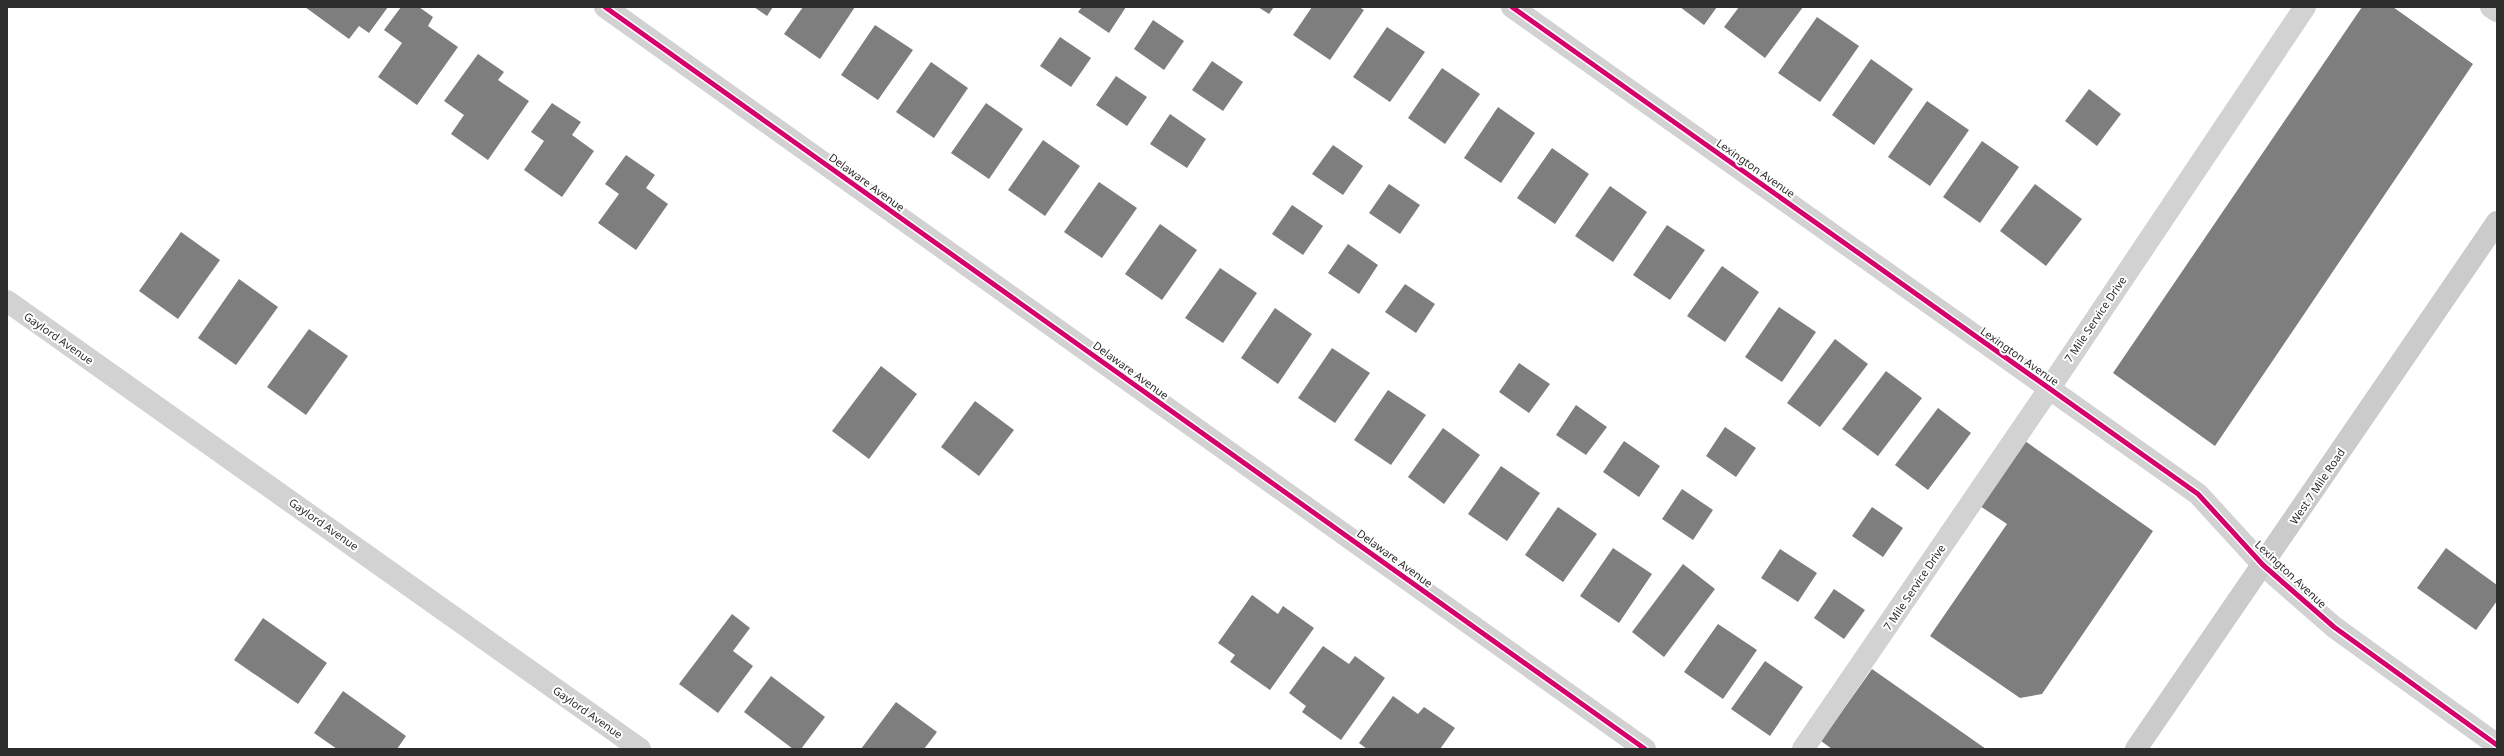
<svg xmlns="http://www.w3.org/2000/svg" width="2504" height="756" font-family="'Noto Sans',sans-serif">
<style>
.building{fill:#7e7e7e}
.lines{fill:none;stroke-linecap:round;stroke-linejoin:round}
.lane{stroke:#d2d2d2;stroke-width:22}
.street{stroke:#d2d2d2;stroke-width:22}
.secondary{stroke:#cbcbcb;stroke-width:22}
.cycleway-casing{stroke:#fff;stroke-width:8}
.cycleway{stroke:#d6006c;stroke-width:5}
.labels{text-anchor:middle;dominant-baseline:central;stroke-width:4;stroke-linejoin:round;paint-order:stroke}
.street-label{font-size:11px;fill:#2d2d2d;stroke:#fff}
</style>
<rect width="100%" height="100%" fill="#fff"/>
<!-- building -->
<path class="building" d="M305,7H388L369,33L359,26L349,39Z
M401,7H419L433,17L428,26L458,47L417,105L378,77L402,43L384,30Z
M754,7H773L767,16Z
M803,7H855L820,59L784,34Z
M1082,7H1126L1109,33L1078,12Z
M1258,7H1274L1269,14Z
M1312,7H1359L1364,10L1330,60L1293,35Z
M1680,7H1717L1704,25Z
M1739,7H1803L1765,58L1724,27Z
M2362,7H2393L2473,64L2215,446L2113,373Z
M1817,17L1859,46L1820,102L1778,73Z
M1153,20L1184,41L1164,70L1134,49Z
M875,25L913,50L878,100L841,75Z
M1387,27L1425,52L1390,102L1353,77Z
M1060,37L1091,58L1071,87L1040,66Z
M478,54L504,72L498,80L529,101L488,160L451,134L464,115L444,101Z
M1871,59L1913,89L1874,145L1832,115Z
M1212,61L1243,82L1223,111L1192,90Z
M931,62L968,88L934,138L896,112Z
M1442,68L1480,94L1445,144L1408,118Z
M1116,76L1147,97L1127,126L1096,105Z
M2089,89L2121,114L2097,146L2065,121Z
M1927,101L1969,130L1930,186L1888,157Z
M552,103L581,122L572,135L594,151L562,197L524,170L544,141L531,132Z
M986,103L1023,129L989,179L951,153Z
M1498,107L1535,133L1501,183L1464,158Z
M1170,114L1206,139L1187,168L1150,144Z
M1043,140L1080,166L1045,216L1008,190Z
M1982,141L2019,167L1980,223L1943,197Z
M1333,145L1363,166L1343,195L1312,174Z
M1552,148L1589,174L1555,224L1517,198Z
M626,155L655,175L646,188L668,204L636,250L598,223L619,194L605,184Z
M1099,182L1137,208L1102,258L1064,232Z
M1389,184L1420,205L1400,234L1369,213Z
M2035,184L2082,219L2046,266L2000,231Z
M1610,186L1647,212L1613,262L1575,236Z
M1292,205L1323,226L1303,255L1272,234Z
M1160,224L1197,250L1162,300L1125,274Z
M1667,225L1705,250L1670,300L1633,275Z
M181,232L220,260L178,319L139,291Z
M1348,244L1378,265L1359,294L1328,273Z
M1722,266L1759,292L1725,342L1687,316Z
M1220,268L1257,293L1223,343L1185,318Z
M239,279L278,307L236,365L198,338Z
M1405,284L1435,304L1416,333L1385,312Z
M1779,307L1816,332L1782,382L1745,357Z
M1275,308L1312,334L1278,384L1241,358Z
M309,329L348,356L306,415L267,387Z
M1835,339L1868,364L1820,427L1787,403Z
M1332,348L1370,373L1335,423L1298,398Z
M1519,363L1550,384L1529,413L1499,392Z
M881,366L917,394L869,459L832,431Z
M1886,371L1922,398L1878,456L1842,429Z
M1388,390L1426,415L1391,465L1354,440Z
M975,401L1014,430L979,476L941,447Z
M1576,405L1607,427L1586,455L1556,435Z
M1938,408L1971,433L1928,490L1895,465Z
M1725,427L1756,448L1736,477L1706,456Z
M1443,428L1480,455L1444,504L1408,477Z
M1624,441L1660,466L1639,497L1603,472Z
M2025,441L2153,531L2042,694L2020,698L1930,636L2007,524L1980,506Z
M1501,466L1540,493L1507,541L1468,514Z
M1682,489L1713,510L1693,540L1662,519Z
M1558,507L1597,534L1563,582L1525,555Z
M1872,507L1903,528L1883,557L1852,536Z
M1613,548L1652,574L1619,623L1580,596Z
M2446,548L2497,585V601L2476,630L2417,588Z
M1780,549L1817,573L1798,602L1761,578Z
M1683,564L1715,589L1664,657L1632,632Z
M1834,589L1865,610L1844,639L1814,618Z
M1252,595L1278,614L1283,606L1314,628L1270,690L1230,662L1235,655L1218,643Z
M732,614L750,628L733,651L753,666L718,713L679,684Z
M263,618L327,663L298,704L234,660Z
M1718,624L1757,650L1723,699L1684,672Z
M1323,646L1349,664L1355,656L1385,678L1341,740L1302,712L1306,706L1289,693Z
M1765,661L1803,687L1770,736L1731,709Z
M1872,669L1986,749H1832L1821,741Z
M771,676L825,717L801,749H793L744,712Z
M343,691L406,736L397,749H337L314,733Z
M1393,696L1418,714L1424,707L1455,728L1440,749H1367L1359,743Z
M896,702L937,732L924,749H861Z"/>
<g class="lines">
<!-- lane -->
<path class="lane" d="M1803,749L2049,389L2305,7"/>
<!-- street -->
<path class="street" d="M605,7L1645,749
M1512,7L2198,494L2263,565L2334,627L2497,745
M2491,7L2497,11
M7,301L640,749"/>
<!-- secondary -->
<path class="secondary" d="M2136,749L2497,222"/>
<!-- cycleway casing -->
<g class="cycleway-casing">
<path id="cycleway" d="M605,7L1645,749
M1512,7L2198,494L2263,565L2334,627L2497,745"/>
</g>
<!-- cycleway -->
<use href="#cycleway" class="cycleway"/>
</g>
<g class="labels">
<!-- street labels -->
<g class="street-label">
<text transform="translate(1756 168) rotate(35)">Lexington Avenue</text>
<text transform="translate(867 182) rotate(36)">Delaware Avenue</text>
<text transform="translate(2095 319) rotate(-56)">7 Mile Service Drive</text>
<text transform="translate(59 338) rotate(35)">Gaylord Avenue</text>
<text transform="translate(2020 356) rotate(35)">Lexington Avenue</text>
<text transform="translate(1131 370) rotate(36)">Delaware Avenue</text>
<text transform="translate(2317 486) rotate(-56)">West 7 Mile Road</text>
<text transform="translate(324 524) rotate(35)">Gaylord Avenue</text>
<text transform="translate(1395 558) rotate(36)">Delaware Avenue</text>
<text transform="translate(2291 574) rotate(43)">Lexington Avenue</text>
<text transform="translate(1914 587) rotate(-56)">7 Mile Service Drive</text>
<text transform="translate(588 712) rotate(35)">Gaylord Avenue</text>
</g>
</g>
<!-- border -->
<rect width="2504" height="756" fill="none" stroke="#2d2d2d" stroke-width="16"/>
</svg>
